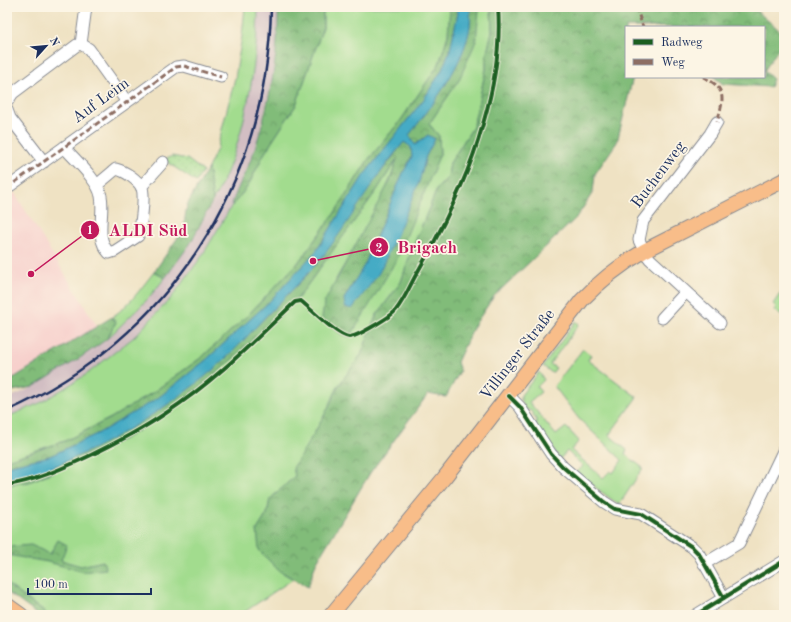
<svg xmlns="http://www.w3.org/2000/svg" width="791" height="622" font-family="'Old Standard TT',serif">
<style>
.built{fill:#f7d0cc}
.industrial{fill:#d2bec3}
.grass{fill:#a2dc8e;stroke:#5e8676}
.forest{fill:url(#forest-crowns);stroke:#4e766c}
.park{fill:url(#park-dots);stroke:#5e8676}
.water{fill:#45abc5;stroke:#306d92}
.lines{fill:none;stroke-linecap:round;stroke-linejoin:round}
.minor-casing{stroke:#858890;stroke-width:13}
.major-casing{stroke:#858890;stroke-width:16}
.minor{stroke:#fff;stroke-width:11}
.major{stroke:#f8bd89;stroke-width:14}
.rail{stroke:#1b2f5e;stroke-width:2.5}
.quiet{stroke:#8d6e63;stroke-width:3;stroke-dasharray:6 3;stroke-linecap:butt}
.cycleway-casing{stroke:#fcf5e5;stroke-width:6}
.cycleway{stroke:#1b5e20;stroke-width:4}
.labels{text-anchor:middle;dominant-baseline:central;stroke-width:3.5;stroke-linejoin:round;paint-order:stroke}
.street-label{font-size:16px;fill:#1b2f5e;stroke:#fcf5e5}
.leader{fill:none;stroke:#c2185b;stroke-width:1.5}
.callout-dot{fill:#c2185b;stroke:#fcf5e5;stroke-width:1.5}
.mark-label{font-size:12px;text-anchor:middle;font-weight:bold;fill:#fff}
.callout-label{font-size:17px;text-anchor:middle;font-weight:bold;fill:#c2185b;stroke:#fcf5e5;stroke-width:3.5;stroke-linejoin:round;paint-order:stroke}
</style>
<defs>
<pattern id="forest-crowns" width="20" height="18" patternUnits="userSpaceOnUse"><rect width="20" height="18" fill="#81bc79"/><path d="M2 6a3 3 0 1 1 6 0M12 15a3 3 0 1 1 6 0" fill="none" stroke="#699966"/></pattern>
<pattern id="park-dots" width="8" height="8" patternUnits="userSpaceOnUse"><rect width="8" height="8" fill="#a2dc8e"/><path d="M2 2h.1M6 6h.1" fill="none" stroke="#8bbd7d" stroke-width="1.8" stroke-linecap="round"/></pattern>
</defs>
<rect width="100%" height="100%" fill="#fcf5e5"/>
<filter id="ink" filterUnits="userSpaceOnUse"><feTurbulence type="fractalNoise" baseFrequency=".025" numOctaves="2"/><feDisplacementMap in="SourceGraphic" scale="8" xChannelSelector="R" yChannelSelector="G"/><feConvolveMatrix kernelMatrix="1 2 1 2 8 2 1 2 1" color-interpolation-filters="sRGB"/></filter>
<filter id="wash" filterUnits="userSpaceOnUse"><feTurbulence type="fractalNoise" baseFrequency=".012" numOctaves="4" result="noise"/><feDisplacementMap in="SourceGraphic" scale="16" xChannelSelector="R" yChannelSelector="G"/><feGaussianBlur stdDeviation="0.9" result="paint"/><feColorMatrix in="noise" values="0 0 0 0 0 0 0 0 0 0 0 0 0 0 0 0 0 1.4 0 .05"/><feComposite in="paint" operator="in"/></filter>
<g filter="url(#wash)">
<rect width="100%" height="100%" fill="#efe2c3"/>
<!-- built -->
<path class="built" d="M14,192L97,326L7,382V196Z"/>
<!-- industrial -->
<path class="industrial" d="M258,7H278L279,25L272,80L256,146L231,207L202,256L171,298L134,337L87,374L42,402L7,417V399L33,387L77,360L107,339L145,302L190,244L220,189L258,24Z"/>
<!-- grass -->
<path class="grass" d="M245,7H258C258,63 243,152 213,200L208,168L217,149L235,78L242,36Z
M323,7H450L448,35L439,64L401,120L368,160L334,214L297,264L247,316L202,357L152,393L111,418L65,441L7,460V417L42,402L87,374L134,337L171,298L202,256L231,207L248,186L264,154L296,105L323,27Z
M478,7H491L492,32L486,57V69L473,127L450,163L448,177L437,189L412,249L401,282L376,316L361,355L339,385L295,476L270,499L267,514L257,530L278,570L293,579L240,615H48L7,584V485L29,482L79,461L167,413L206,383L295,302L377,190L398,158C384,201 359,240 336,279L350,337L363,314L440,154L439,136L429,124L459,80L479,11Z
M154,272L165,278L145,302L107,339L116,322L112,317C130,305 141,288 154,272Z
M784,288V316L774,310L776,307L773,304Z
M576,321L579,324L550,364L556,368L552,373L543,366Z
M583,349L591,355L588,360L637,397L609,435L627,450L625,454L643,468L619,505L576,473L583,466L567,451L560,459L534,425L537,421L531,411L525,409L521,400V395L539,372L544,380L537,387L541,392L529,402L556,435L566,427L579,441L571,450L603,478L610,471L613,473L622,460L579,419L554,386Z"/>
<!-- forest -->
<path class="forest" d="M278,7H323V27L296,105L264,154L248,186L231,207C237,186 250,166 256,145C270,101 279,53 278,7Z
M450,7H457L458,13L450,50L442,70L424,99L364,175L317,250L269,302L206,360L158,398L99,433L50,456L7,466V460L65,441L111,418L152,393L202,357L247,316L297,264L334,214L368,160L401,120L439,64L448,35Z
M470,7H478L479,11L476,41L459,80L429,124L439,136L440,154L397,259L350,337L341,334L322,318L324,303L390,181L397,159L377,190L295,302L206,383L167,413L126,438L29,482L7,485V480L25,477L70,460L113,437L164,407L214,369L307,275L327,250L371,185L404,142L411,147L412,156L403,173L365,264L344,299L419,182L426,156L435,139L428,135L415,145L409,135C432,106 461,68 469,32C471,24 470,15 470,7Z
M491,7H752L784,34V40L764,71L773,79L770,87L723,84L714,77H764V27H626V77H633L617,142L595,174L593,192L577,217L494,296L474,326L457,362L460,371L446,397L428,394L370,473L316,563L308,587L278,570L259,550L257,530L267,514L270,499L295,476L293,468L323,418L339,385L361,355L376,316L401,282L412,249L437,189L448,177L450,163L473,127L486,69V57L492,31Z
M208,168L213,200L190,244L165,278L154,272L183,230L187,205Z
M112,317L116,322L107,339L77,360L33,387L7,392V382Z
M58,540L67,545L61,560L81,566L103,561L106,569L84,572L48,562L7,555V547L31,545L50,554Z
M7,584L48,615H38L7,592Z"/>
<!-- park -->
<path class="park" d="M172,156L187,159L203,171L196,182L164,160Z"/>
<!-- water -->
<path class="water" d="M457,7H470C470,15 471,24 469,32C461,68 432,106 409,135L415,145L428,135L435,139L426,156L419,182L399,230L379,273L352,309L345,307L344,299L365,264L403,173L412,157L411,147L404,142C375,176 354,215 327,251C309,274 288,294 267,315C250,333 233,353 214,369C164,412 72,469 7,480V466L50,456L99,433L158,398L206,360L269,302L317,250L364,175L424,99L442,70L450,50L458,13Z"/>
</g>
<g filter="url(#ink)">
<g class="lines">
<!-- minor casing -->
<g class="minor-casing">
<path id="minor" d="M81,44L86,7
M7,102L13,93L77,45L81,44L89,49L127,102
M7,110L10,118L44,162
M717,122L710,134L643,221L639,240L644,251L650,259L720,323
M64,147C75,160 98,180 101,196C105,215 94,237 109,253L115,251L138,236C141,227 145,197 142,188C138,180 125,171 116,169L97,185
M141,187L163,162
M7,188L176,67L184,66L221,77
M662,318L686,292
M509,396L520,407L551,454L563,467L604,502L615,509L641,514L692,547L699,554L724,598
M704,564L739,543L784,449
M696,615L784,561"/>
</g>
<!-- major casing -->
<g class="major-casing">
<path id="major" d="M7,605L21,615
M331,615L444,478L582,300C601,280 620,265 644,251L784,180"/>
</g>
<!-- minor -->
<use href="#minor" class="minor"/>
<!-- major -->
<use href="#major" class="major"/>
<!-- rail -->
<path class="rail" d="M7,411C169,339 268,184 271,7"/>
<!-- quiet -->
<path class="quiet" d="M636,7L643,27
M703,77C727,88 724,99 717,122
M7,188L176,67L184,66L221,77"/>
<!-- cycleway casing -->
<g class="cycleway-casing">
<path id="cycleway" d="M509,396L520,407L551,454L563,467L604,502L615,509L641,514L692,547L699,554L724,598
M7,485C35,481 61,469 87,457C114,444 141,430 166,413C214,382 254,341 295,302L301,301C311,309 337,336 349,337C357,337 392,316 396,310C405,299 410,285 417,273C444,226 469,176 483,124C494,87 501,45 498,7
M696,615L784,561"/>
</g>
<!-- cycleway -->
<use href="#cycleway" class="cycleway"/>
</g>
</g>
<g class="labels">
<!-- street labels -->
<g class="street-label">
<text transform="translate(101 101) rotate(-36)">Auf Leim</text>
<text transform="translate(659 175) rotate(-53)">Buchenweg</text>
<text transform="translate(518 355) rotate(-52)">Villinger Straße</text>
</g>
</g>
<!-- callouts -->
<path class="leader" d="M31 274L90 230M313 261L379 247"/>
<g class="callout-dot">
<circle cx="31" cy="274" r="4"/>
<circle cx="313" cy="261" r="4"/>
<circle cx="90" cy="230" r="10"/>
<circle cx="379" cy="247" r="10"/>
</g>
<g class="mark-label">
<text x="90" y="234">1</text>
<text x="379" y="252">2</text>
</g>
<g class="callout-label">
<text x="148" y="236">ALDI Süd</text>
<text x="427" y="253">Brigach</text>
</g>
<!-- margin -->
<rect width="791" height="622" fill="none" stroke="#fcf5e5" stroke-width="24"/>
<!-- legend -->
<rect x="625" y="26" width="140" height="52" fill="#fcf5e5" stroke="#a2a6af"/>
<rect x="633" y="39" width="20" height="6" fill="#1b5e20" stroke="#a2a6af"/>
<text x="661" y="46" font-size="12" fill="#1b2f5e">Radweg</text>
<rect x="633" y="59" width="20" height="6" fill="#8d6e63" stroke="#a2a6af"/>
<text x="661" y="66" font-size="12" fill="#1b2f5e">Weg</text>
<!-- north arrow -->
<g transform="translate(46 46) rotate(63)" stroke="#fcf5e5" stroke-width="3" paint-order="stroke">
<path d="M0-3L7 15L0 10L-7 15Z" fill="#1b2f5e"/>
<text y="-6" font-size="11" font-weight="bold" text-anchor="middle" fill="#1b2f5e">N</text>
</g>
<!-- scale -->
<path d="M28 588v6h123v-6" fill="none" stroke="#1b2f5e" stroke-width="2"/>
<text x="34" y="588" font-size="12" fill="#1b2f5e" stroke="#fcf5e5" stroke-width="3" paint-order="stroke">100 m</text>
</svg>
